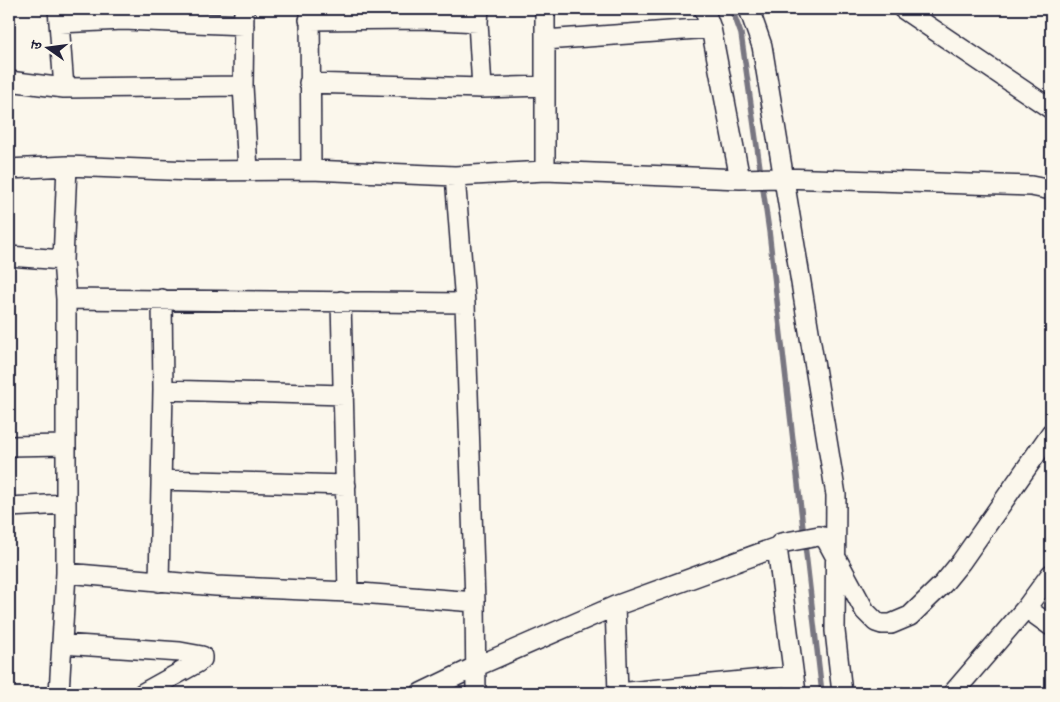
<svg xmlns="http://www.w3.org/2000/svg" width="1060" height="702" font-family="Dekko,'Playpen Sans Deva',sans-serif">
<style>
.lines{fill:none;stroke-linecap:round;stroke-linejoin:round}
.stream{stroke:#787681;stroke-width:5.5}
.minor-casing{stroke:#22223b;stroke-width:22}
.minor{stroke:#fbf7ec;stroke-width:19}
</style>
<rect width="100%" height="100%" fill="#fbf7ec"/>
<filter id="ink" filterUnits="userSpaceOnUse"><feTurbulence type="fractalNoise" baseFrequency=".02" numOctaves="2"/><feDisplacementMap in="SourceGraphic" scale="10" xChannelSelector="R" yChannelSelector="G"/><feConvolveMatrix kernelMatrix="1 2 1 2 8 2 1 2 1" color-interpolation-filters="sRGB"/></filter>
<g filter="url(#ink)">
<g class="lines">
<!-- stream -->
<path class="stream" d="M732,9L741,34L769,231L822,693"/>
<!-- minor casing -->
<g class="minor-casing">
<path id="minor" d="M58,9L64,88
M244,9L243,86L248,170
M310,9L311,170
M479,9L478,22L482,88
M545,9V171
M704,9L711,28L740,179
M749,9L762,46L836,495L835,631L842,693
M903,9L1051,109
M309,20L420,19L478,22
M59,23L123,20L244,25
M545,40L711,28
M9,81L64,88L243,86
M309,83L482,88L545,86
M9,169L67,166L192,171L311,170L455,176L545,171L740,179L782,178L1031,186L1051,190
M455,176L465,303L475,602L476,693
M9,256L63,260
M66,299L465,303
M341,301L348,592
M163,390L344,395
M9,446L66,445
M161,480L346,485
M9,507L65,504
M777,547L796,693
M66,573L216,586L348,592L475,602
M159,582L163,390L162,299
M615,606L618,693
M1026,608L1051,626
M62,644L180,652L202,656V659L197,663L143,693
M59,693L66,573V299L63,260L67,166
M421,693L475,667L615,606L777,547L781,543L819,536L823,537L827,541L865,611L876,622L882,624H891L910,616L943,584L961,562L1051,433
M618,693L794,676
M953,693L1026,608L1051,574"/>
</g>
<!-- minor -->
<use href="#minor" class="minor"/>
</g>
</g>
<!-- margin -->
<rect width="1060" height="702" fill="none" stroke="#fbf7ec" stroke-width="30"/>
<rect x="15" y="15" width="1030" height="672" fill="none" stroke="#22223b" stroke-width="2" filter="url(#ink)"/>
<!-- north arrow -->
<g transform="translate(48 48) rotate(284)" stroke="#fbf7ec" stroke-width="4" paint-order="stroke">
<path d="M0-4L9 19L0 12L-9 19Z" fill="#22223b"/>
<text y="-8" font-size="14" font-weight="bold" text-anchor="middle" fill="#22223b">उ</text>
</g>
</svg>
